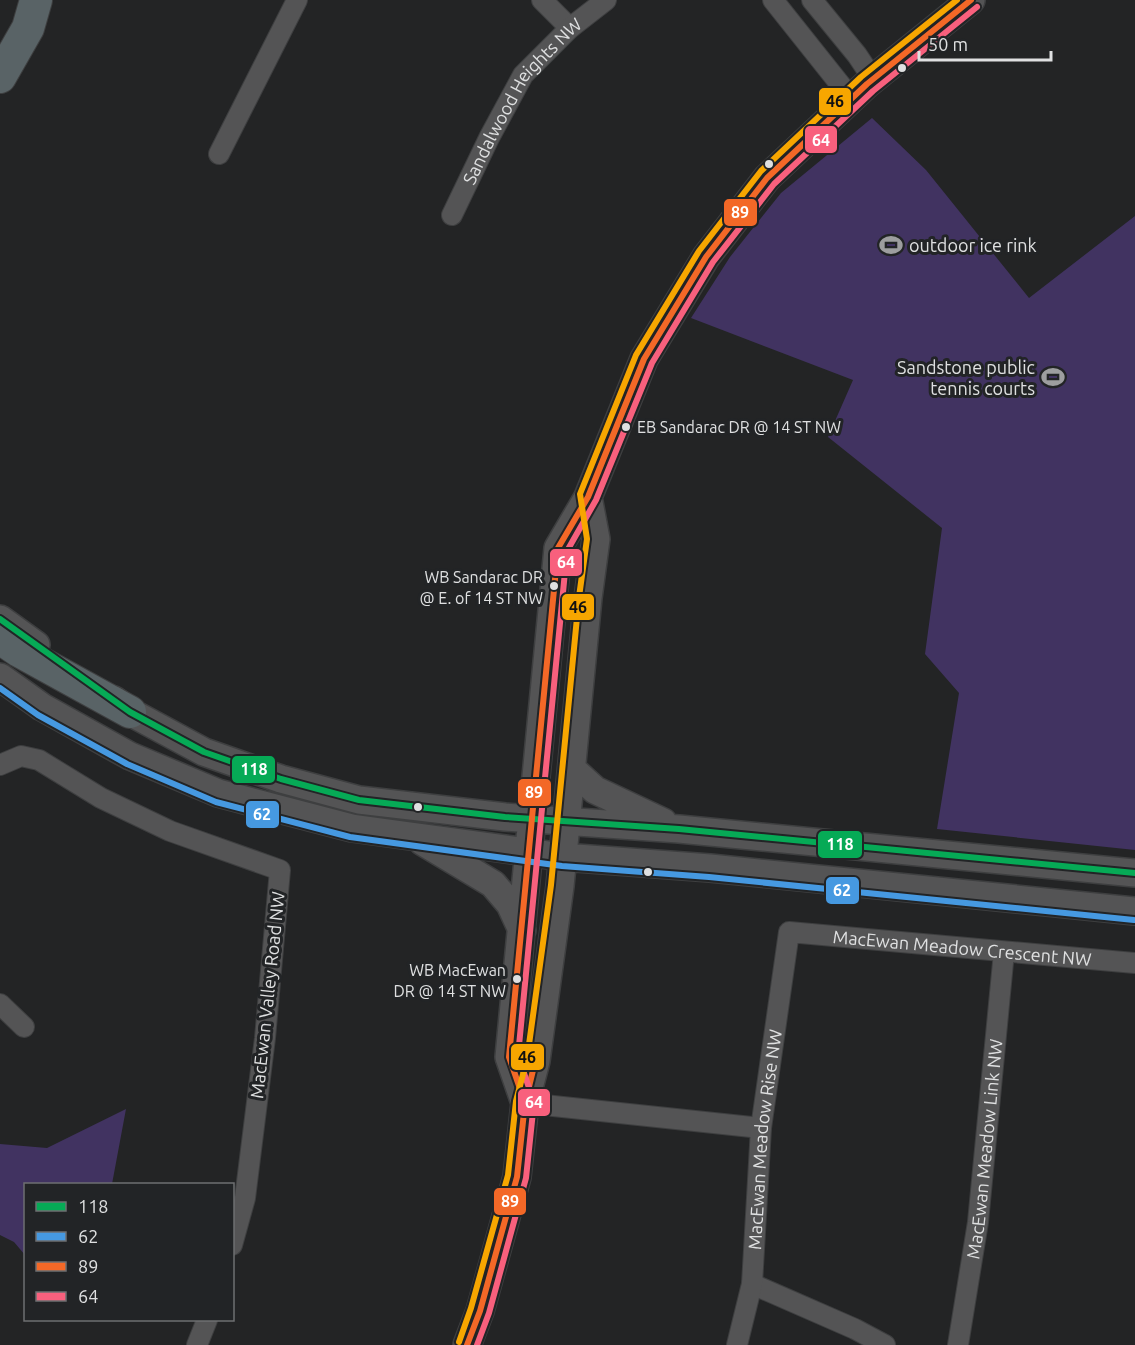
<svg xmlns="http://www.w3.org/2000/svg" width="1135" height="1345" font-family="Ubuntu,sans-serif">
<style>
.green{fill:#413361}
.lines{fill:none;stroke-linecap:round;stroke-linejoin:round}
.street-casing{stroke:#3e3f40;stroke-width:22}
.secondary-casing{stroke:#3e3f40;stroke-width:30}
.primary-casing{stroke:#3e3f40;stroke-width:34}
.street{stroke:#545455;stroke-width:20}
.secondary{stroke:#545455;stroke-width:27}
.primary{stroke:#596366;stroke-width:32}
.bus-1-casing{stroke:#222426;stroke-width:10}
.bus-2-casing{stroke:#222426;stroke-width:10}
.bus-3-casing{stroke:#222426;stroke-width:10}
.bus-4-casing{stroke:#222426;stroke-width:10}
.bus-5-casing{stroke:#222426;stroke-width:10}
.bus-1{stroke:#06aa56;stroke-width:6}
.bus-2{stroke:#4699e1;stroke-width:6}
.bus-3{stroke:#f36827;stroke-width:6}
.bus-4{stroke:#f8607d;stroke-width:6}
.bus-5{stroke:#f7a600;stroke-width:6}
.bus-dot{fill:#dfe0e1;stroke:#222426;stroke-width:2}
.labels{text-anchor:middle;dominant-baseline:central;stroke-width:6;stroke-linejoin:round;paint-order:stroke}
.bus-label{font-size:16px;fill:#dfe0e1;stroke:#222426;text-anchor:end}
.street-label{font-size:18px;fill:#dfe0e1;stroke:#222426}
.poi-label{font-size:18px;fill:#dfe0e1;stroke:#222426;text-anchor:start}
.line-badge{stroke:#222426;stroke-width:2}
.badge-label{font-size:16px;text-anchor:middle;font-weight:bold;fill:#fff}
.pale-badge-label{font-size:16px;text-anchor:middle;font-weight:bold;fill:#111}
</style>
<rect width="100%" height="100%" fill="#232425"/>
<!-- green -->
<path class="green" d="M872,118L926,170L1029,298L1135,216V850L937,829L959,693L925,654L942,528L828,437L853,380L691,318L730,257L781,193Z
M126,1109L112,1184H26L25,1255L14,1242L0,1235V1144L47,1148Z"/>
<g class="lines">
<!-- street casing -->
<g class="street-casing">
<g id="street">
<path d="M542,0L570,28"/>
<path d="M773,0L851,98"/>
<path d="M812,0L857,55L873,79"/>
<path d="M219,154L297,0"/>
<path id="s1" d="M452,215L489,138L523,75L570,28L606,0"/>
<path d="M0,765L21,756L39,760L101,798L170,831L280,870L265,1038L245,1198L232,1245"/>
<path d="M0,1004L24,1027"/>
<path d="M525,1103L761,1128"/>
<path d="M752,1284L855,1329L885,1345"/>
<path d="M197,1345L207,1320"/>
<path id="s2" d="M737,1345L752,1284L761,1128L789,932L1135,963"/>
<path id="s3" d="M958,1345L978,1222L1004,952"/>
</g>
</g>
<!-- secondary casing -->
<g class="secondary-casing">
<path id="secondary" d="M0,619L36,645
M0,677L42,707L130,756L218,793L352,828L563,857L710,868L1135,911
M114,700L130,712L204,752L281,779L359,800L505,817L679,829L1135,873
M572,769L595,790L663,822
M423,842L493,884L510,904L522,930
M525,1103L509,1057L558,548L588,497L644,359L706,257L767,178L867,84L971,0
M467,1345L480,1311L517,1177L525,1103L536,1061L560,886L588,598L596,539L588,497"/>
</g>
<!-- primary casing -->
<g class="primary-casing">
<path id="primary" d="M0,77L28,28L36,0
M0,638L19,651L130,712"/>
</g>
<!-- street -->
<use href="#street" class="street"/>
<!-- secondary -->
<use href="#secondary" class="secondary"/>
<!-- primary -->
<use href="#primary" class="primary"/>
<!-- bus-1 casing -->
<g class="bus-1-casing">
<path id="bus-1" d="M0,619L130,712L204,752L281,779L359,800L505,817L679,829L1135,873"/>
</g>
<!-- bus-2 casing -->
<g class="bus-2-casing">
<path id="bus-2" d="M0,688L38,715L127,764L216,802L350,837L562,866L709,877L1134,920"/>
</g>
<!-- bus-3 casing -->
<g class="bus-3-casing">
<path id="bus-3" d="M525,1103L509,1057L558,548L588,497L644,359L706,257L767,178L867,84L971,0
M467,1345L480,1311L517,1177L525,1103L537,1054"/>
</g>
<!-- bus-4 casing -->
<g class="bus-4-casing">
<path id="bus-4" d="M477,1345L489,1313L526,1178L534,1102L518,1056L567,551L596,500L652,363L713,262L774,184L873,91L977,7"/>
</g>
<!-- bus-5 casing -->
<g class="bus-5-casing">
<path id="bus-5" d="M459,1342L471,1308L508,1175L516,1101L527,1059L551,885L579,597L587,539L580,494L636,355L699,251L761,171L861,77L957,0"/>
</g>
<!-- bus-1 -->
<use href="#bus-1" class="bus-1"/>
<!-- bus-2 -->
<use href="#bus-2" class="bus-2"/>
<!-- bus-3 -->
<use href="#bus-3" class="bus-3"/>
<!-- bus-4 -->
<use href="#bus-4" class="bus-4"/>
<!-- bus-5 -->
<use href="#bus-5" class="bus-5"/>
</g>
<!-- icons -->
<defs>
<g id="stadium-bare" transform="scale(1.8)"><path d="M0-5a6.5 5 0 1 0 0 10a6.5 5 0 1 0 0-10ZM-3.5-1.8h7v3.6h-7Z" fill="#9d9e9f" stroke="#222426" stroke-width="2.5" paint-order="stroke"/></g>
</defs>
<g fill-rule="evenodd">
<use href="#stadium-bare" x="891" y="245"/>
<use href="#stadium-bare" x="1053" y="377"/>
</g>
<!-- markers -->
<g class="bus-dot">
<circle cx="902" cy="68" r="5"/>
<circle cx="769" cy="164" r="5"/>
<circle cx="626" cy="427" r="5"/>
<circle cx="554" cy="586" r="5"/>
<circle cx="418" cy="807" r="5"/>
<circle cx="648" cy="872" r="5"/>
<circle cx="517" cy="979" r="5"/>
</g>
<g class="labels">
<!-- bus labels -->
<g class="bus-label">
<text x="637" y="427" text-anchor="start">EB Sandarac DR @ 14 ST NW</text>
<text x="543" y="577">WB Sandarac DR<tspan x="543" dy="21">@ E. of 14 ST NW</tspan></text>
<text x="506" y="970">WB MacEwan<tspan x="506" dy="21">DR @ 14 ST NW</tspan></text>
</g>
<!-- street labels -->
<g class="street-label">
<text stroke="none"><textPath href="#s1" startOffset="135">Sandalwood Heights NW</textPath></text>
<text stroke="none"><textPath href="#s2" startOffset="591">MacEwan Meadow Crescent NW</textPath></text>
<text transform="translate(267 995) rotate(-84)">MacEwan Valley Road NW</text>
<text stroke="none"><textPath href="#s2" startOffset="208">MacEwan Meadow Rise NW</textPath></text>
<text stroke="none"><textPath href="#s3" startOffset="198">MacEwan Meadow Link NW</textPath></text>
</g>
<!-- poi labels -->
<g class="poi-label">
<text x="909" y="245">outdoor ice rink</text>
<text x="1035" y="367" text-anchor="end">Sandstone public<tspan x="1035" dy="21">tennis courts</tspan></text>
</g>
</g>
<g class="line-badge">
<rect x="818" y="87" width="34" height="29" rx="6" fill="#f7a600"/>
<rect x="804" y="125" width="34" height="29" rx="6" fill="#f8607d"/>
<rect x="723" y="198" width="35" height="29" rx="6" fill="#f36827"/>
<rect x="549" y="548" width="34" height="29" rx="6" fill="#f8607d"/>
<rect x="561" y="593" width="34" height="28" rx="6" fill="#f7a600"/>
<rect x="231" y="755" width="45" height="29" rx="6" fill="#06aa56"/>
<rect x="517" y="778" width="35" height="29" rx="6" fill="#f36827"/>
<rect x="245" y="800" width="35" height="29" rx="6" fill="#4699e1"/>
<rect x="817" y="830" width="46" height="29" rx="6" fill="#06aa56"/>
<rect x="825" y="876" width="35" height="29" rx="6" fill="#4699e1"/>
<rect x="510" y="1043" width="35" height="28" rx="6" fill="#f7a600"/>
<rect x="517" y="1088" width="34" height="29" rx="6" fill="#f8607d"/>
<rect x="493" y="1187" width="34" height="29" rx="6" fill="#f36827"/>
</g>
<g class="badge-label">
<text x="821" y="146">64</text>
<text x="740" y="218">89</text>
<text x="566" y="568">64</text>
<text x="254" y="775">118</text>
<text x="534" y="798">89</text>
<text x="262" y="820">62</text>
<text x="840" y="850">118</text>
<text x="842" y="896">62</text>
<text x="534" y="1108">64</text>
<text x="510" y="1207">89</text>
</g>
<g class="pale-badge-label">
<text x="835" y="107">46</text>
<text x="578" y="613">46</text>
<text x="527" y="1063">46</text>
</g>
<!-- legend -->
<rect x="24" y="1183" width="210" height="138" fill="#222426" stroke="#6e6f71" stroke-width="1.5"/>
<rect x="36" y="1202" width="30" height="9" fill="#06aa56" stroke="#6e6f71" stroke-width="1.5"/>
<text x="78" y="1213" font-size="18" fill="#dfe0e1">118</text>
<rect x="36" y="1232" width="30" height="9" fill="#4699e1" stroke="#6e6f71" stroke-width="1.5"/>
<text x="78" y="1243" font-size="18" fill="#dfe0e1">62</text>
<rect x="36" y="1262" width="30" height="9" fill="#f36827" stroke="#6e6f71" stroke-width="1.5"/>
<text x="78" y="1273" font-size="18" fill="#dfe0e1">89</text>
<rect x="36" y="1292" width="30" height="9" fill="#f8607d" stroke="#6e6f71" stroke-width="1.5"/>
<text x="78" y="1303" font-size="18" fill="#dfe0e1">64</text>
<!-- scale -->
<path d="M919 51v9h132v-9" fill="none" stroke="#dfe0e1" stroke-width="3"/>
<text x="928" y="51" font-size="18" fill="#dfe0e1" stroke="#222426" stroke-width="4.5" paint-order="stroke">50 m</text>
</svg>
